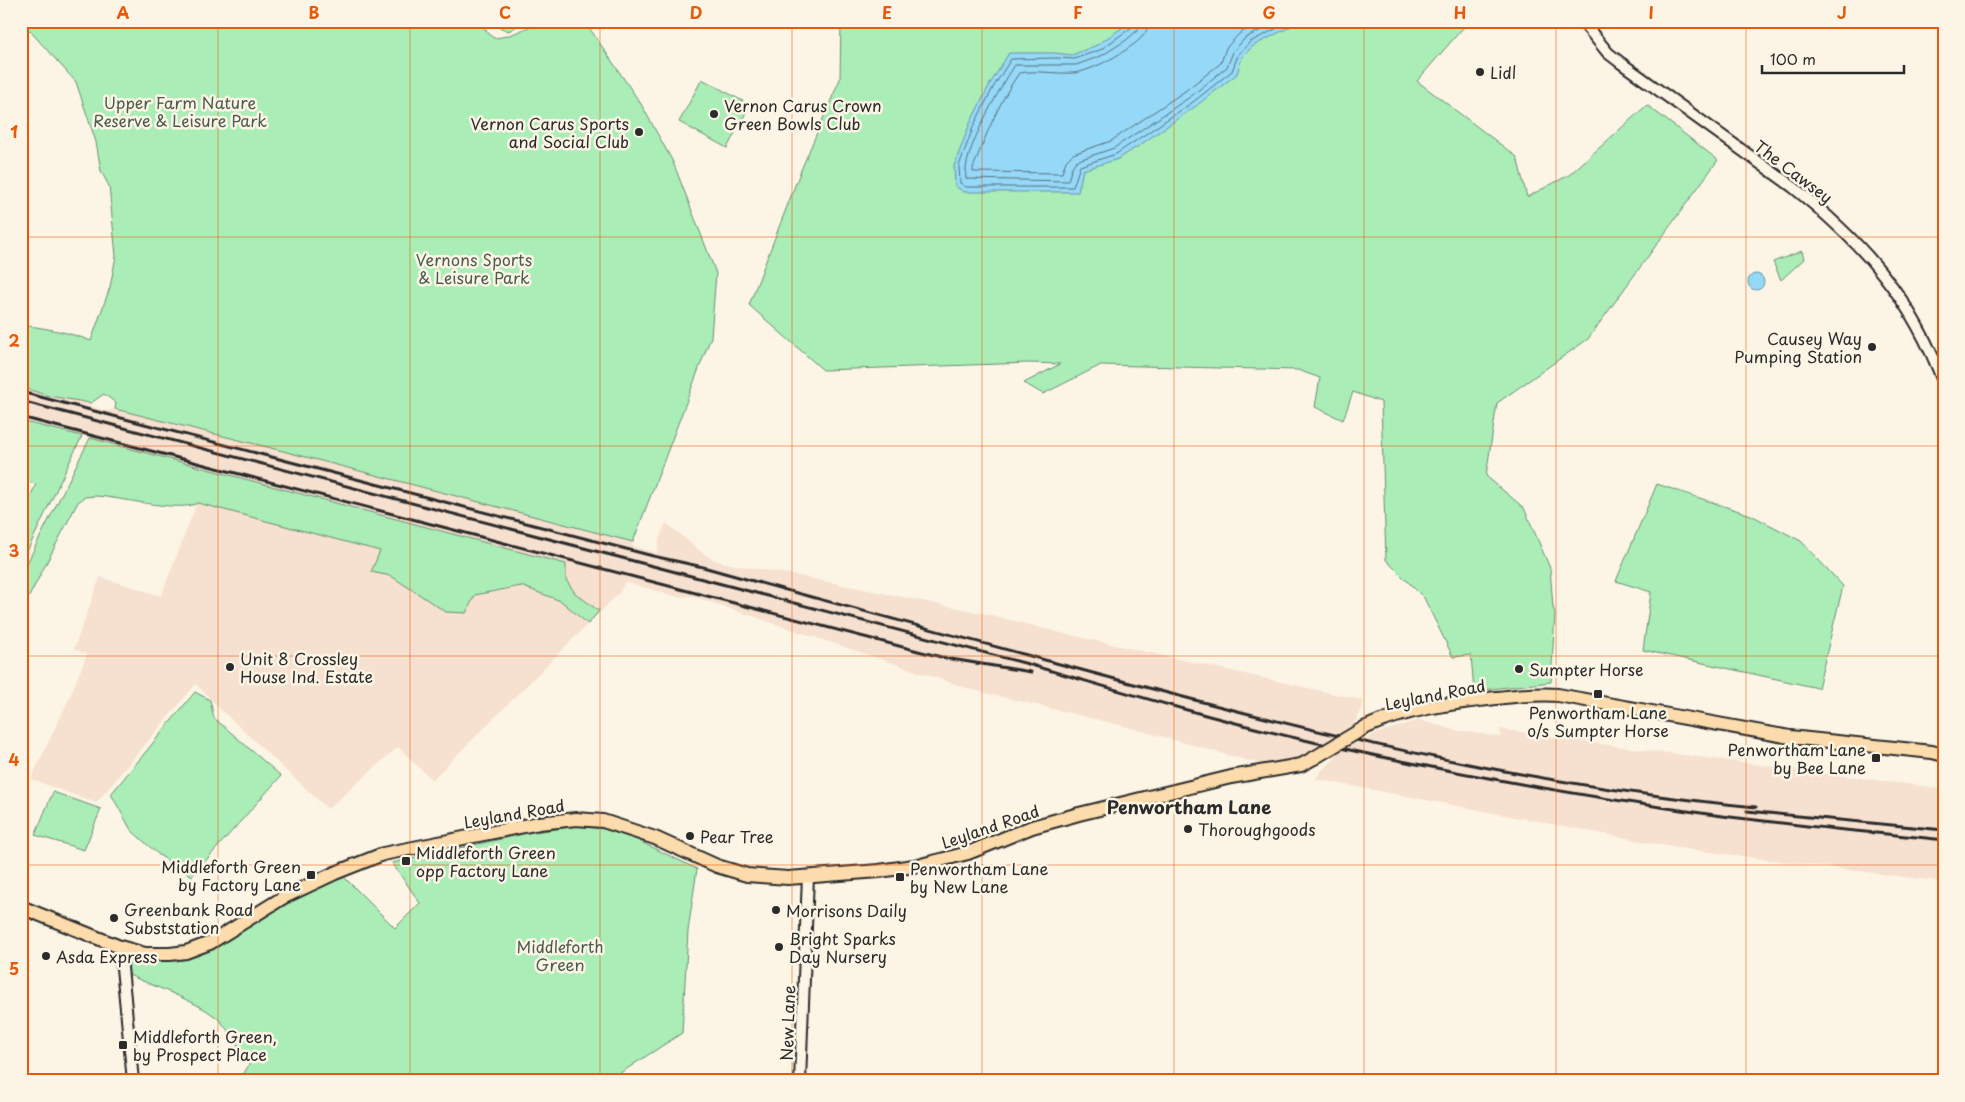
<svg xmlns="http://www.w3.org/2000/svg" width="1965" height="1102" font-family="'Playpen Sans',sans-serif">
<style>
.built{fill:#f6e0cf}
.green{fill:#aaedb7;stroke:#6a8c71}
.water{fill:#95d8f7;stroke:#6b93a5}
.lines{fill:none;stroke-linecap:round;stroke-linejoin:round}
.shore{stroke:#55707d;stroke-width:1}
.minor-casing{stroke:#2b2b2b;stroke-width:14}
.major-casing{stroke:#2b2b2b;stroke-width:16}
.minor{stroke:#fcf5e5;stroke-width:10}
.major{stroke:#fcdcac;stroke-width:12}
.rail{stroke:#2b2b2b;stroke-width:3}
.major-bridge-casing{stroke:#2b2b2b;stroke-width:16;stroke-linecap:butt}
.major-bridge{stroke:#fcdcac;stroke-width:12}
.grid{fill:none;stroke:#e8590c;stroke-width:1;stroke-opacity:0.55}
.poi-dot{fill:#2b2b2b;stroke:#fcf5e5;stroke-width:2}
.labels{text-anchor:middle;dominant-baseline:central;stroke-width:5;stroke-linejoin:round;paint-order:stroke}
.poi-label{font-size:16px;fill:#2b2b2b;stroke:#fcf5e5;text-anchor:start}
.park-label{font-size:16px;fill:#4b5c4e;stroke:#fcf5e5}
.street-label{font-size:16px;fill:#2b2b2b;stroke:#fcf5e5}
.neighbourhood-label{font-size:18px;font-weight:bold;fill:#2b2b2b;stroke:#fcf5e5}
.neatline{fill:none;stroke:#e8590c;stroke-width:2}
.grid-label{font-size:16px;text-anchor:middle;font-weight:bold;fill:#e8590c}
</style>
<rect width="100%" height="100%" fill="#fcf5e5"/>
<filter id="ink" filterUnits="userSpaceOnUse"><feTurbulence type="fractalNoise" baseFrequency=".02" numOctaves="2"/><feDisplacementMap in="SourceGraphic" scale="10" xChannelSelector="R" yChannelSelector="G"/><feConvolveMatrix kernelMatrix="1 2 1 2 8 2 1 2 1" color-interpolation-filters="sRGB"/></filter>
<g filter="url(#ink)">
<!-- built -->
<path class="built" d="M21,387L49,396L88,402L90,406L107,411L115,409L279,450L633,542L632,546L657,553L659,539L666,523L700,551L714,560L729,564L789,574L987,614L1061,633L1362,700V709L1351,729L1343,734L1365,740L1374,734L1419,720L1454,730L1501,737L1500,729L1637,749L1938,788L1944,799V882L1678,848L1316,779L1321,771L1336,758L1317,752L1297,760L1271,767L1124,726L973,690L692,596L678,597L625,582L620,592L432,780L398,747L328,809L222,711L196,684L96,803L31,779L69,699L87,654L74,649L100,577L161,596L197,503L87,475L93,439L79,435L21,481Z"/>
<!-- green -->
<path class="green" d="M478,21L493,38C515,37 527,25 545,21C558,19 577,19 588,26L641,104L673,162L716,273L711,337L633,542L279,450L115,409L116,403L104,394L91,403L49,396L21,387V325C45,328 69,332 91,341L110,287L116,256L109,186L101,171L96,142L76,82L21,21Z
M491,21H525L509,31L494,25Z
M841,21H1469L1417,81L1517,157L1527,197L1569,175L1647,105L1718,160L1588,339L1497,403L1486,476L1524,508L1550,568L1553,607L1555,613L1551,682L1474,691L1471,655L1453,657L1424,598L1386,560L1381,402L1353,392L1343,420L1315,407L1320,378L1298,370L1101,365L1043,394L1024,383L1060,364L1029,363L823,370L749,305L801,170L840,79Z
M702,79L750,105L727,148L679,122Z
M1802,251L1804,259L1781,280L1773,262Z
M21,421L82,436L21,564V516L36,484L21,481Z
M90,438L566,564V580L575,593L599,611L588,624L561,601L521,586L475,595L466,613L446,612L391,576L371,572L380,551L198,503C178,513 120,497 95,496L85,497L78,502L21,612V575Z
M1657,484L1751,515L1801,541L1843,586L1818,688L1643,650L1651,592L1616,581Z
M195,692L210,700L214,718L281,776L192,876L159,855L131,830L111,794Z
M53,792L101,809L84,850L35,835Z
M577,826L604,829L635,839L697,869L688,931L682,1033L608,1081H239L249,1065C243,1053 226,1025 216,1017C194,1000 155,987 129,975L128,962L134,959H175L216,944L294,899L344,877L395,928L420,903L392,863L528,833Z"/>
<!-- water -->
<path class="water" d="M1132,21H1301L1253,46L1242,57L1237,74L1196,106L1140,145L1118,159L1083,170L1078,192H964L955,186L954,166L970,123L990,84L1009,53H1055L1072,55L1097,45Z
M1748 282a8 8 0 1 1 16 0a8 8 0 1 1-16 0Z"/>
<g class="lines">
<!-- shore -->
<path class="shore" d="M1134,21L1132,27L1100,50L1074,59L1055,58L1011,59L994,86L974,125L959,166L960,183L966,187H1073L1080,166L1116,154L1193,102L1232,71L1238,55L1250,42L1291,21
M1141,21L1138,30L1125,41L1101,56L1076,65H1015C1000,88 961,154 966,179L1068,181L1072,167L1076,161L1114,148L1190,97L1227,67L1233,52L1245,38L1279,21
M1148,21C1148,27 1147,31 1143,36C1132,49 1091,72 1073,73C1055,74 1037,70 1019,73C999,102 986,135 973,168V172L1062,173L1066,161L1073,154L1111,141L1185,91L1221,63L1226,48L1240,33L1263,21"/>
<!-- minor casing -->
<g class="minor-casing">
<path id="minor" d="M1582,21L1608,53L1621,63L1793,187C1864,244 1912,298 1944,384
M120,947L133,1081
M800,1081L808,876"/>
</g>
<!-- major casing -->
<g class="major-casing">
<path id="major" d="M1364,728C1405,709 1451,703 1496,698C1517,696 1537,693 1558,695L1790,737L1932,752L1944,755
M21,907L120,947L145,954H170L186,952L210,943L284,897L335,873L383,854L539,823L576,819L603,821L655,838L717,866L747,875L788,878L879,871L921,865L968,853L1032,827L1079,814L1231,777L1301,765L1314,758"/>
</g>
<!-- minor -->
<use href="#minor" class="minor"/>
<!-- major -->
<use href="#major" class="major"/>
<!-- rail -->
<path class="rail" d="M21,392L653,556L703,567C809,597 916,625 1023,654C1263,720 1506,784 1756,807
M21,401L1028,664C1123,692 1217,720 1313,742C1446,772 1581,796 1715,815C1791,825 1868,832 1944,840
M21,417L945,658L1031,672
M1747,811L1944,830"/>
<!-- major-bridge casing -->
<g class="major-bridge-casing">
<path id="major-bridge" d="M1314,758L1364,728"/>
</g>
<!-- major-bridge -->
<use href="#major-bridge" class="major-bridge"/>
</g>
</g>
<!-- grid -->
<path class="grid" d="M218,21V1081M410,21V1081M600,21V1081M792,21V1081M982,21V1081M1174,21V1081M1364,21V1081M1556,21V1081M1746,21V1081M21,237H1944M21,446H1944M21,656H1944M21,865H1944"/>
<!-- markers -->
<g class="poi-dot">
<circle cx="1480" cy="72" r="5"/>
<circle cx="714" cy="114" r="5"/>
<circle cx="639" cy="132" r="5"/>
<circle cx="1872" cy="347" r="5"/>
<circle cx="230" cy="667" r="5"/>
<circle cx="1519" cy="669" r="5"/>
<rect x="1593" y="689" width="10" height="10" rx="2.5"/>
<rect x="1871" y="753" width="10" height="10" rx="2.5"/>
<circle cx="1188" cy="829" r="5"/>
<circle cx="690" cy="836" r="5"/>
<rect x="401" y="856" width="10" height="10" rx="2.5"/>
<rect x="306" y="870" width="10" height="10" rx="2.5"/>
<rect x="895" y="872" width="10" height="10" rx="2.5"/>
<circle cx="776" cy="910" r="5"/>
<circle cx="114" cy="918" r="5"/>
<circle cx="779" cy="947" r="5"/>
<circle cx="46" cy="956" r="5"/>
<rect x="118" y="1040" width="10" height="10" rx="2.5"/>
</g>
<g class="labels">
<!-- poi labels -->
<g class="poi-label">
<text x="1490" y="72">Lidl</text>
<text x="724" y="105">Vernon Carus Crown<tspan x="724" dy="18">Green Bowls Club</tspan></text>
<text x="629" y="123" text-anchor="end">Vernon Carus Sports<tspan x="629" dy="18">and Social Club</tspan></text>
<text x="1862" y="338" text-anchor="end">Causey Way<tspan x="1862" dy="18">Pumping Station</tspan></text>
<text x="240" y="658">Unit 8 Crossley<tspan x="240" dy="18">House Ind. Estate</tspan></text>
<text x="1529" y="669">Sumpter Horse</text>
<text x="1598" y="712" text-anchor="middle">Penwortham Lane<tspan x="1598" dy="18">o/s Sumpter Horse</tspan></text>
<text x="1866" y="749" text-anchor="end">Penwortham Lane<tspan x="1866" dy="18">by Bee Lane</tspan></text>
<text x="1198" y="829">Thoroughgoods</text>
<text x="700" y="836">Pear Tree</text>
<text x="416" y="852">Middleforth Green<tspan x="416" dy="18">opp Factory Lane</tspan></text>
<text x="301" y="866" text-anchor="end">Middleforth Green<tspan x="301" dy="18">by Factory Lane</tspan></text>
<text x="910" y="868">Penwortham Lane<tspan x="910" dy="18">by New Lane</tspan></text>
<text x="124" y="909">Greenbank Road<tspan x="124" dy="18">Subststation</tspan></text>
<text x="786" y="910">Morrisons Daily</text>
<text x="789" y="938">Bright Sparks<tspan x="789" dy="18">Day Nursery</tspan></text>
<text x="56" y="956">Asda Express</text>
<text x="133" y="1036">Middleforth Green,<tspan x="133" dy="18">by Prospect Place</tspan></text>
</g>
<!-- park labels -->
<g class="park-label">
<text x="180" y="102">Upper Farm Nature<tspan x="180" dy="18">Reserve &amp; Leisure Park</tspan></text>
<text x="474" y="259">Vernons Sports<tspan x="474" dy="18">&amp; Leisure Park</tspan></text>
<text x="560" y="946">Middleforth<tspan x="560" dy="18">Green</tspan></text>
</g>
<!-- street labels -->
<g class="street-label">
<text transform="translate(1794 171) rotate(37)">The Cawsey</text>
<text transform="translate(1435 694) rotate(-11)">Leyland Road</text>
<text transform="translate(514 813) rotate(-10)">Leyland Road</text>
<text transform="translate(990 826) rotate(-19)">Leyland Road</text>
<text transform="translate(787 1023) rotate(-88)">New Lane</text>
</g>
<!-- neighbourhood labels -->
<g class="neighbourhood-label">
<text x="1189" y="806">Penwortham Lane</text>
</g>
</g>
<!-- margin -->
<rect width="1965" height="1102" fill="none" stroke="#fcf5e5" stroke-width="55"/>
<!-- scale -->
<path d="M1762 65v8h142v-8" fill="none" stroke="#2b2b2b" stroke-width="2.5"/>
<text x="1770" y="65" font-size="15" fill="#2b2b2b" stroke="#fcf5e5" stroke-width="4" paint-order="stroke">100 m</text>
<rect x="28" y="28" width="1910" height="1046" class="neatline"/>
<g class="grid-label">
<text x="123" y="19">A</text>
<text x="314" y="19">B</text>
<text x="505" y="19">C</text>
<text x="696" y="19">D</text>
<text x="887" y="19">E</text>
<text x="1078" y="19">F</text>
<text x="1269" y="19">G</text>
<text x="1460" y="19">H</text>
<text x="1651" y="19">I</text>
<text x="1842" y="19">J</text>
<text x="14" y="138">1</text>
<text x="14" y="347">2</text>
<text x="14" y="557">3</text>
<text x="14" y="766">4</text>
<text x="14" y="975">5</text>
</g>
</svg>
